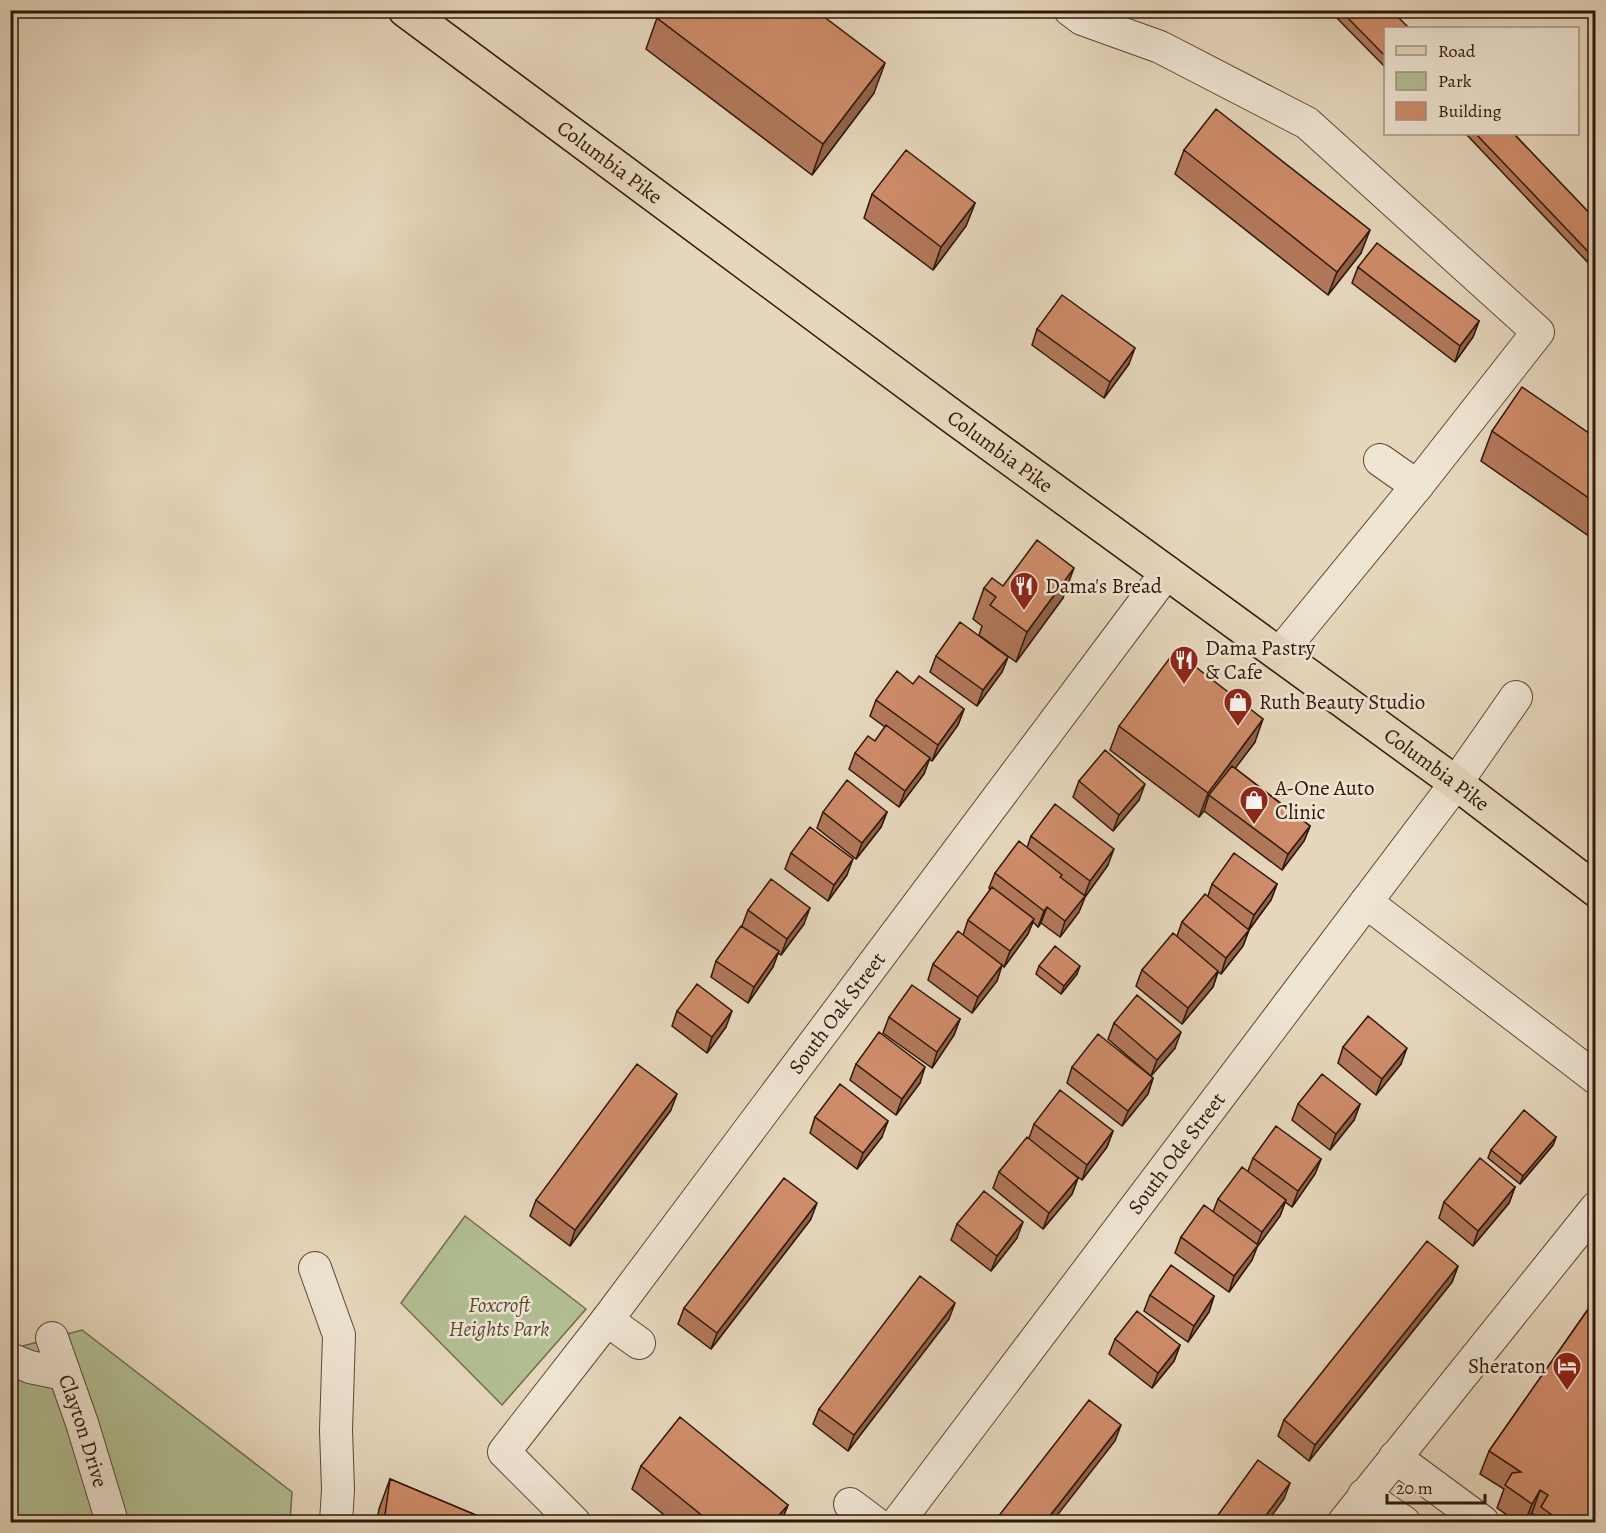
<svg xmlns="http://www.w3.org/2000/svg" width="1606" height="1533" font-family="Alegreya,serif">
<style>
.green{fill:#b2bf93;stroke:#716b4e;stroke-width:1.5}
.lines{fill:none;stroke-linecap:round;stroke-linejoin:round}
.minor-casing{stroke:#5e4736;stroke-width:34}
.major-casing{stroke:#30170a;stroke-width:36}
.minor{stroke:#efe5d3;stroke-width:32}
.major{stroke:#e6d7bc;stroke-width:33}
.wall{fill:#b2785b;stroke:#30170a;stroke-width:1.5}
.shaded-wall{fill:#91624a;stroke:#30170a;stroke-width:1.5}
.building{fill:#cf8c6a;stroke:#30170a;stroke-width:1.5}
.labels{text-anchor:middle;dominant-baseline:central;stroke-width:5;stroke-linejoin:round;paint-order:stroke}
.street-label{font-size:21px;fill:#30170a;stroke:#efe5d3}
.poi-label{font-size:21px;fill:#30170a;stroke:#efe5d3;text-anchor:start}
.park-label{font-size:21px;font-style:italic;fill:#574933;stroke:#efe5d3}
</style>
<rect width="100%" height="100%" fill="#e6d7bc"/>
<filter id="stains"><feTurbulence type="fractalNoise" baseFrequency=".00333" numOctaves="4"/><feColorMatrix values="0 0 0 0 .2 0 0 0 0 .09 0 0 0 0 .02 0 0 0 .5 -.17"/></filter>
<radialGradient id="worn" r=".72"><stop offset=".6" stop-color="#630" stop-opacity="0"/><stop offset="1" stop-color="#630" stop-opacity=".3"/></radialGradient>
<!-- green -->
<path class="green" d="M465,1216L586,1309L502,1405L401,1303Z
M10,1323L19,1347L82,1330L292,1492L290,1522H11Z"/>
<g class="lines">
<!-- minor casing -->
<g class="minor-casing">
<g id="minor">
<path d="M1070,10L1082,19L1160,47L1307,123L1538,332L1417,486L1279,654"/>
<path d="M1380,460L1417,486"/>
<path d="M1366,902L1596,1078"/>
<path d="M315,1268L339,1335L336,1430L338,1490L336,1522"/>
<path d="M607,1320L639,1343"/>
<path id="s1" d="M52,1338L82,1423L112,1522"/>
<path d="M10,1359L30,1367L64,1374"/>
<path d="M1395,1457L1483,1522"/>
<path d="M1364,1495L1404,1522"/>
<path d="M850,1504L874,1522"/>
<path id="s2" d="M574,1522L504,1452L607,1320L1167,572"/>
<path id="s3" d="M898,1522L1456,783L1516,697"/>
<path d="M1344,1522L1596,1208"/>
</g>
</g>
<!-- major casing -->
<g class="major-casing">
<g id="major">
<path id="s4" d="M405,10L953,417L1456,783L1596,890"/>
</g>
</g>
<!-- minor -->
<use href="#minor" class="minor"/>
<!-- major -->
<use href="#major" class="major"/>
</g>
<!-- wall -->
<path class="wall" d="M1329,10H1391L1386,28V68Z
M657,18L874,93L812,175L646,49Z
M1466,134H1514L1596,220V271Z
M1184,150L1361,253L1328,295L1175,174Z
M872,194L975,203L966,226L933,270L864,218Z
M1358,267L1479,321L1473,337L1455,362L1352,283Z
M1037,329L1129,364L1104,398L1032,345Z
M1492,431L1596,438V541L1481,461Z
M1003,586L1063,598L1016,662L979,635L982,626L973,619L984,588Z
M936,656L1008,657L1002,672L977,706L930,672Z
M913,684L964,709L958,725L932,761L929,759L924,774L899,807L849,769L855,753L875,741L885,727L870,716L876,700Z
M1119,726L1255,742L1235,768L1310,826L1304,841L1282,870L1204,811L1199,817L1110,750Z
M1079,781L1139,800L1113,831L1073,797Z
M823,812H887L881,827L856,859L817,828Z
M1031,836L1108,865L1085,897L1079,912L1060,937L1041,923L1038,927L1033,922L1028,934L1004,967L1002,965L997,981L972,1013L928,980L933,964L963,935L968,920L990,890L989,888L995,873L1027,848Z
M791,853L847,875L828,901L785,869Z
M1212,884H1277L1271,900L1249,930L1243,946L1221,974L1218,972L1213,987L1182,1024L1136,986L1142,970L1177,936L1182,922L1208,896Z
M748,910L804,924L781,955L778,953L773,967L748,1003L711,977L716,961L742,926Z
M1039,966L1077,974L1061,994L1036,974Z
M677,1011L726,1027L707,1053L672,1026Z
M889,1017L960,1019L954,1035L932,1068L883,1033Z
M1114,1023L1175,1048L1151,1076L1108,1039Z
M1343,1047L1401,1064L1376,1095L1338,1063Z
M856,1064L920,1083L896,1115L850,1080Z
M1072,1067L1153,1078L1148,1094L1122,1126L1067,1083Z
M1298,1104H1360L1354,1120L1330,1150L1292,1120Z
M671,1110L570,1246L530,1216L536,1200Z
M815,1117L882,1137L857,1169L810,1133Z
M1034,1124L1113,1131L1107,1147L1082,1180L1061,1165L1078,1178L1072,1194L1043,1229L993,1188L999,1172L1029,1138Z
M1556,1137L1553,1145L1520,1184L1488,1158L1491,1150Z
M1253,1158L1321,1159L1315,1174L1292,1207L1285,1202L1280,1216L1257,1247L1252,1260L1229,1292L1175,1253L1181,1237L1213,1212L1218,1199L1248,1171Z
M1515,1187L1509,1203L1473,1246L1439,1218L1444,1202Z
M811,1219L711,1349L678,1324L684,1308Z
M957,1224L1017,1238L991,1271L951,1240Z
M1458,1266L1452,1282L1309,1461L1278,1436L1284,1420Z
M1150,1295L1214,1296L1209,1312L1188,1342L1144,1311Z
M1596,1298V1522H1535L1537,1517L1532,1513L1526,1522H1517L1497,1508L1504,1489L1480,1474L1489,1451Z
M949,1319L848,1451L813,1424L819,1409Z
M1115,1339L1180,1345L1174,1361L1152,1388L1109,1354Z
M641,1466L788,1505L781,1522H673L632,1489Z
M390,1479L492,1522H377L379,1509Z"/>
<!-- shaded-wall -->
<path class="shaded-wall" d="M885,63L874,93L812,175L823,144Z
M975,203L966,226L933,270L941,247Z
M1370,230L1361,253L1328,295L1337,272Z
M1479,321L1473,337L1455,362L1460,346Z
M1135,348L1129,364L1104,398L1110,382Z
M1074,568L1063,598L1016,662L1027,632Z
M1008,657L1002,672L977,706L983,690Z
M964,709L958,725L932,761L938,745Z
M1263,719L1255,742L1213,798L1209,795L1204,811L1199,817L1208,793Z
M930,758L924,774L899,807L905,791Z
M1145,784L1139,800L1113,831L1119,815Z
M887,812L881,827L856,859L862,843Z
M1310,826L1304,841L1282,870L1288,854Z
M1114,849L1108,865L1085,897L1079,912L1060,937L1065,921L1084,897L1090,881Z
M853,859L847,875L828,901L834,885Z
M1277,884L1271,900L1248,931L1254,915Z
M1047,907L1041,923L1038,927L1044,911Z
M810,908L804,924L781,955L787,939Z
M1034,919L1028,934L1004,967L1010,951Z
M1249,930L1243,946L1221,974L1226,958Z
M779,951L773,967L748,1003L754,987Z
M1002,965L997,981L972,1013L978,997Z
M1080,966L1077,974L1061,994L1064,986Z
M1218,971L1213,987L1182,1024L1188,1008Z
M732,1011L726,1027L707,1053L712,1037Z
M960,1019L954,1035L932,1068L937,1052Z
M1181,1032L1175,1048L1151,1076L1157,1060Z
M1407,1048L1401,1064L1376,1095L1382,1079Z
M925,1067L920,1083L896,1115L902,1099Z
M1153,1078L1148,1094L1122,1126L1128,1111Z
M677,1094L671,1110L570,1246L575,1230Z
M1360,1104L1354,1120L1330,1150L1336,1134Z
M888,1121L882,1137L857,1169L863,1153Z
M1113,1131L1107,1147L1082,1180L1087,1165Z
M1556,1137L1553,1145L1520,1184L1523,1176Z
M1321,1159L1315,1174L1292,1207L1298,1191Z
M1078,1178L1072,1194L1043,1229L1049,1213Z
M1515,1187L1509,1203L1473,1246L1478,1231Z
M1286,1200L1280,1216L1257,1247L1252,1260L1229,1292L1234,1276L1257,1245L1262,1232Z
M817,1203L811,1219L711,1349L717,1333Z
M1023,1222L1017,1238L991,1271L997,1256Z
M1458,1266L1452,1282L1309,1461L1315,1445Z
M1214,1296L1209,1312L1188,1342L1194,1326Z
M955,1303L949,1319L848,1451L854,1435Z
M1180,1345L1174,1361L1152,1388L1158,1373Z
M1121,1425L1115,1441L1052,1522H1045Z
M1290,1483L1284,1499L1267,1522H1261Z
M1540,1490L1532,1513L1526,1522H1525L1532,1504Z
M788,1505L781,1522H773Z"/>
<!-- building -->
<path class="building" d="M663,10H815L885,63L823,144L657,18Z
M1340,10H1391L1409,28H1386V57Z
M1216,109L1370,230L1337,272L1184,150Z
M1476,134H1514L1596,220V260Z
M906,150L975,203L941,247L872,194Z
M1377,243L1479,321L1460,346L1358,267Z
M1062,295L1135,348L1110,382L1037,329Z
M1522,387L1596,438V503L1492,431Z
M1037,540L1074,568L1027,632L990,605L996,597L984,588L992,578L1003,586Z
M960,622L1008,657L983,690L936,656Z
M1175,651L1263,719L1208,793L1119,726Z
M897,671L913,684L919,676L964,709L938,745L876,700Z
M886,725L930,758L905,791L855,753L868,736L875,741Z
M1105,750L1145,784L1119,815L1079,781Z
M1232,766L1310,826L1288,854L1209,795Z
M847,780L887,812L862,843L823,812Z
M1055,804L1114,849L1090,881L1031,836Z
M810,827L853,859L834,885L791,853Z
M1019,841L1062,875L1060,877L1085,896L1065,921L1047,907L1044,911L995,873Z
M1234,853L1277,884L1254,915L1212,884Z
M771,879L810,908L787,939L748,910Z
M992,887L1034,919L1010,951L968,920Z
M1205,894L1249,930L1226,958L1182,922Z
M741,926L779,951L754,987L716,961Z
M958,931L1002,965L978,997L933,964Z
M1173,933L1218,971L1188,1008L1142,970Z
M1055,946L1080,966L1064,986L1039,966Z
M697,984L732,1011L712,1037L677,1011Z
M912,985L960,1019L937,1052L889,1017Z
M1137,995L1181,1032L1157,1060L1114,1023Z
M1368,1016L1407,1048L1382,1079L1343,1047Z
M879,1032L925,1067L902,1099L856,1064Z
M1098,1034L1153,1078L1128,1111L1072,1067Z
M637,1064L677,1094L575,1230L536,1200Z
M1322,1074L1360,1104L1336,1134L1298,1104Z
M840,1084L888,1121L863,1153L815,1117Z
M1060,1090L1113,1131L1087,1165L1034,1124Z
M1524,1110L1556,1137L1523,1176L1491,1150Z
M1276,1126L1321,1159L1298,1191L1253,1158Z
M1027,1137L1078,1178L1049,1213L999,1172Z
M1480,1158L1515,1187L1478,1231L1444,1202Z
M1242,1167L1286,1200L1262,1232L1218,1199Z
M784,1178L817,1203L717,1333L684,1308Z
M984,1191L1023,1222L997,1256L957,1224Z
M1204,1205L1258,1245L1234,1276L1181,1237Z
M1427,1241L1458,1266L1315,1445L1284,1420Z
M1171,1265L1214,1296L1194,1326L1150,1295Z
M920,1276L955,1303L854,1435L819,1409Z
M1596,1298V1522H1562L1541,1507L1548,1495L1540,1490L1532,1504L1505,1485L1512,1473L1521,1472L1489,1451Z
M1137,1311L1180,1345L1158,1373L1115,1339Z
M1089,1400L1121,1425L1045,1522H994Z
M680,1417L788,1505L773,1522H710L641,1466Z
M1258,1460L1290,1483L1261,1522H1213Z
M390,1479L490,1521L492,1522H384Z"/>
<!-- icons -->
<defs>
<g id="restaurant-pin" transform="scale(1.5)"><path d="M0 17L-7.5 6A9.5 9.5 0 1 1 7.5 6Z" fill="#8f2418" stroke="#efe5d3"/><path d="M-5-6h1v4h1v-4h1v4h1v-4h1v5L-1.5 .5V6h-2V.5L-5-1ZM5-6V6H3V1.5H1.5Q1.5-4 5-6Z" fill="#fff"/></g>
<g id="shop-pin" transform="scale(1.5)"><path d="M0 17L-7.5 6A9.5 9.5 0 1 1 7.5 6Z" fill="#8f2418" stroke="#efe5d3"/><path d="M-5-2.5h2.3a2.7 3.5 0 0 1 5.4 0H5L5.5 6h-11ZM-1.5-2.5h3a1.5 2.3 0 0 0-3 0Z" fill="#fff"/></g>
<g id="hotel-pin" transform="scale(1.5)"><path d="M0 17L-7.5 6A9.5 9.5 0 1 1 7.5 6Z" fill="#8f2418" stroke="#efe5d3"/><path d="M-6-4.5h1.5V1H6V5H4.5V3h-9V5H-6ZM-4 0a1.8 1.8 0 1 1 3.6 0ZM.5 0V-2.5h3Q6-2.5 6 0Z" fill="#fff"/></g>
</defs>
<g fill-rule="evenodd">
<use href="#restaurant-pin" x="1024" y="586"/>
<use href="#restaurant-pin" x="1184" y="660"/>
<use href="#shop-pin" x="1238" y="702"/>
<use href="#shop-pin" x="1254" y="800"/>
<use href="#hotel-pin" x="1567" y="1366"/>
</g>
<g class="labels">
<!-- street labels -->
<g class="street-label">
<text stroke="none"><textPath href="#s4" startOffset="255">Columbia Pike</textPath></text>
<text stroke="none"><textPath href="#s4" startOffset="741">Columbia Pike</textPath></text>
<text stroke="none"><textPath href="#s4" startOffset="1281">Columbia Pike</textPath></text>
<text stroke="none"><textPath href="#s2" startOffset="650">South Oak Street</textPath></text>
<text stroke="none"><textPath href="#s3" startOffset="462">South Ode Street</textPath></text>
<text stroke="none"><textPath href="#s1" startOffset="98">Clayton Drive</textPath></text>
</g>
<!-- poi labels -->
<g class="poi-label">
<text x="1045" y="586">Dama's Bread</text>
<text x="1205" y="648">Dama Pastry<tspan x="1205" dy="24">&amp; Cafe</tspan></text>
<text x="1259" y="702">Ruth Beauty Studio</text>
<text x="1275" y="788">A-One Auto<tspan x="1275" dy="24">Clinic</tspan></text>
<text x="1546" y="1366" text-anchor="end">Sheraton</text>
</g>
<!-- park labels -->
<g class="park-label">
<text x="499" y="1305">Foxcroft<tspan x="499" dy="24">Heights Park</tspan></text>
</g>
</g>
<!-- margin -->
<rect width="1606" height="1533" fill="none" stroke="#e6d7bc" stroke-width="36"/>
<rect x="12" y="12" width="1582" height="1509" fill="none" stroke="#30170a" stroke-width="3"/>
<rect x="18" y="18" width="1570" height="1497" fill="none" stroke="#30170a" stroke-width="1.5"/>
<!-- legend -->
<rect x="1384" y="27" width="195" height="108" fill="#efe5d3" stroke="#a39383" stroke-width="1.5"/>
<rect x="1396" y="46" width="30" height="9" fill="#e6d7bc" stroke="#a39383" stroke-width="1.5"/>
<text x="1438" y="57" font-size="18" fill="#30170a">Road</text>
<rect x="1396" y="72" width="30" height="18" fill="#b2bf93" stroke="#a39383" stroke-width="1.5"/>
<text x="1438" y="87" font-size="18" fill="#30170a">Park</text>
<rect x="1396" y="102" width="30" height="18" fill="#cf8c6a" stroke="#a39383" stroke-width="1.5"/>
<text x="1438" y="117" font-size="18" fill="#30170a">Building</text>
<!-- scale -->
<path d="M1387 1494v9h98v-9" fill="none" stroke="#30170a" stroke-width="3"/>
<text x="1396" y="1494" font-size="18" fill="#30170a" stroke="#efe5d3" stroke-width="4.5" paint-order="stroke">20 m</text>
<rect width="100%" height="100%" filter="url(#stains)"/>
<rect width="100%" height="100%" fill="url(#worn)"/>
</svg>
